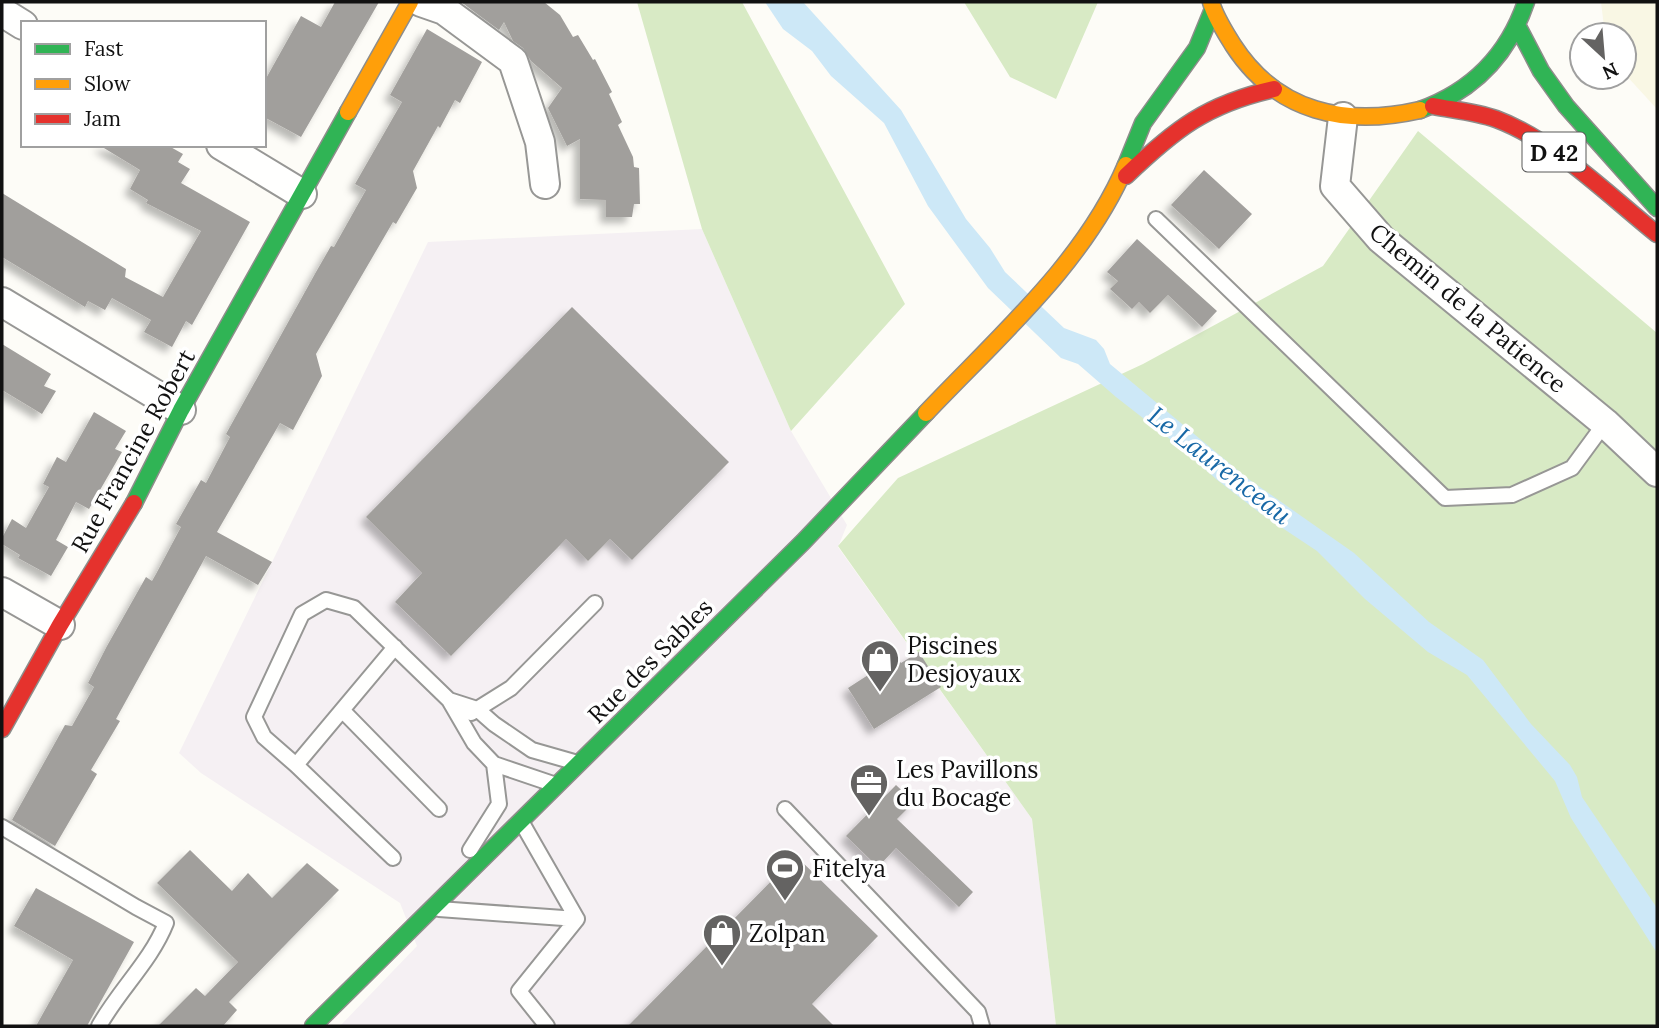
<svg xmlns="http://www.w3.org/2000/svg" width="1659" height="1028" font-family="Lora,serif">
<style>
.industrial{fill:#f5f0f3}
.farmland{fill:#f9f7e4}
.forest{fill:#d8eac5}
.water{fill:#cde8f7}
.building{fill:#a19f9c;filter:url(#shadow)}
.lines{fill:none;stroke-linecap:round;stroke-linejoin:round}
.lane-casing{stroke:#979795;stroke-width:18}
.street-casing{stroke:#979795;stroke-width:32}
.fast-casing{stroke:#8e8d8b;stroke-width:19}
.slow-casing{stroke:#8e8d8b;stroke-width:19}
.jam-casing{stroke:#8e8d8b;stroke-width:19}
.lane{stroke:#fffffe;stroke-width:14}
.street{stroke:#fffffe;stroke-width:28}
.fast{stroke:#30b455;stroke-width:16}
.slow{stroke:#ff9f0a;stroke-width:16}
.jam{stroke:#e5322d;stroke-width:16}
.labels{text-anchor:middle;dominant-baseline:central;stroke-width:7;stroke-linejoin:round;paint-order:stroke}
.shield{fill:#fff;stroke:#585858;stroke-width:2}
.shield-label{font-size:23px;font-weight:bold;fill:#111}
.street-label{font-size:24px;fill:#111;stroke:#fff}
.poi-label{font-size:24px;fill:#111;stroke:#fff;text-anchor:start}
.water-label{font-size:26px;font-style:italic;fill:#1768a6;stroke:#fff}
</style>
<defs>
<filter id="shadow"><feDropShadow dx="-6" dy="6" stdDeviation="3.5" flood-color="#0004"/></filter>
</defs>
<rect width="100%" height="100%" fill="#fdfcf7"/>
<!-- industrial -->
<path class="industrial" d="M702,229L791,431L847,525L838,547L1032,819L1056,1026H340L417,946L400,903L201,773L179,753L428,242Z"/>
<!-- farmland -->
<path class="farmland" d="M1601,2H1657V109L1624,73V35H1605Z"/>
<!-- forest -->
<path class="forest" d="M637,2H742L905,304L791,431L702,229Z
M964,2H1098L1056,99L1010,77Z
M1418,131L1657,333V1026H1056L1032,819L838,546L898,478L1143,364L1323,266Z"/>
<!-- water -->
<path class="water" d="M765,2H803L901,110L966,219L990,248L1005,272L1064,328L1096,340L1104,349L1110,364L1247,478L1354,553L1429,622L1483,660L1531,724L1570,765L1577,777L1582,797L1657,908V953L1571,818L1555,781L1467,675L1428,652L1365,599L1317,551L1260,513L1216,479L1184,450L1116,397L1078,364L1061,358L988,288L928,206L884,123L831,76L812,51L783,29Z"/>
<!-- building -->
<path class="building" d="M335,2H379L301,137L264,117V82L301,16L321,27Z
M461,2H544L560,15L573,37L578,35L593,60L595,59L612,92L609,94L622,122L618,125L633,157L634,167L639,168L640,204H634L632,217H606V200L580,199V139L567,146L548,108L562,88L531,61L523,48L513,41L504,22L499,30Z
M427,29L482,62L460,103L455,100L440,128L438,126L413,171L417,188L396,224L393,222L316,354L322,376L293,430L280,423L217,532L272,562L258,585L206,556L116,719L120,721L91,770L97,774L55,846L12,820L65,725L72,726L94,687L88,683L107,646L146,577L152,581L156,574L181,527L176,524L201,480L206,483L230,437L226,434L316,272L331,246L334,247L366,190L355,184L402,102L390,95Z
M99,145H167L183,154L178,162L190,169L181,183L250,222L192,325L186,321L172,347L144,332L151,320L112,298L105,310L88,301L85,307L2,257V193L126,269L125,277L163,297L201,231L146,203L148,200L130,189L140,170Z
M1204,170L1252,214L1219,249L1171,205Z
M1137,239L1217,311L1202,327L1168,295L1150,313L1139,302L1132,309L1110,289L1118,281L1107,272Z
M572,307L729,462L632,560L610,539L588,561L566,539L451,656L395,602L422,573L366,517Z
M2,344L51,374L44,386L56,391L42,414L2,390Z
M94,412L126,431L115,449L122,452L89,509L76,502L56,540L68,547L51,576L18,558L20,555L2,544V538L12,519L26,528L49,487L43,484L57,457L66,462Z
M919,652L941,687L874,729L848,688L896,657L901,663Z
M896,785L914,802L897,819L973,892L959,907L896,848L878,867L846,836Z
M190,850L232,891L248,873L272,898L307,863L339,890L229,1002L237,1010L223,1026H158L196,988L205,996L238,962L157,883Z
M796,856L878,936L812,1004L834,1026H628Z
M36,888L134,942L87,1026H36L73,960L14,926Z"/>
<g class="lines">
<!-- lane casing -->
<g class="lane-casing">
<path id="lane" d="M1156,219L1445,498L1512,495L1572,468L1605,423
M343,711L439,809
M471,713L511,688L595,603
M296,765L395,647
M553,784L494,764L474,743L449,700L477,709L494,724L532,750L574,762
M785,809L978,1012L982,1026
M522,823L577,919
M2,827L136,907L166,923C151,961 119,990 99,1026
M470,850L499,804L494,764
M393,858L296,765L264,737L254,717L302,614L326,600L354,608L449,700
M439,909L577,919
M547,1026L519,991L577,919"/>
</g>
<!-- street casing -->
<g class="street-casing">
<path id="street" d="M421,2L444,10L513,61L540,142L545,184
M2,12L23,25
M1343,117L1335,186L1381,239L1605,423L1657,472
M221,145L302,194
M2,302L181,410
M2,592L60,625"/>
</g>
<!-- fast casing -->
<g class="fast-casing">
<path id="fast" d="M1518,27L1541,71L1566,106L1657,208
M1420,110C1473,91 1508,55 1526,2
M1126,165L1143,123L1197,48L1213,9
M134,503L181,410L348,112
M313,1026L803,542L926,413"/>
</g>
<!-- slow casing -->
<g class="slow-casing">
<path id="slow" d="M1211,2C1215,17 1225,32 1233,45C1277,113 1346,127 1420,110
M348,112L410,2
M926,413C998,337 1085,262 1126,165"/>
</g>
<!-- jam casing -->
<g class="jam-casing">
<path id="jam" d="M1433,106C1454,110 1476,112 1496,119C1555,141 1608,195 1657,234
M1126,176C1175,129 1207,104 1274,89
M2,729L60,625L134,503"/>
</g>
<!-- lane -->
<use href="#lane" class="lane"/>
<!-- street -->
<use href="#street" class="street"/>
<!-- fast -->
<use href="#fast" class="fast"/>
<!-- slow -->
<use href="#slow" class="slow"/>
<!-- jam -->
<use href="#jam" class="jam"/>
</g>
<!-- icons -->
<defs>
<g id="shop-pin" transform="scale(2.0125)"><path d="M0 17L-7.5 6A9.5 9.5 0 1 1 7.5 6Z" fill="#646362" stroke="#fff"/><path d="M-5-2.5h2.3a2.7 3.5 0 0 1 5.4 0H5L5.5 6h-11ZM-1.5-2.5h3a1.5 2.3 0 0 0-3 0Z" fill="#fff"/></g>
<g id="office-pin" transform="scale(2.0125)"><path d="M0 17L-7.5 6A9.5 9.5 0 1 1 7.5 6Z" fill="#646362" stroke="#fff"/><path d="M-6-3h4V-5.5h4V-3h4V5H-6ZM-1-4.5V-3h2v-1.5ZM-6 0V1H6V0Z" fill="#fff"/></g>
<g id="stadium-pin" transform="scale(2.0125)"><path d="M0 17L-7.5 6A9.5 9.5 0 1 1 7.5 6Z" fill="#646362" stroke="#fff"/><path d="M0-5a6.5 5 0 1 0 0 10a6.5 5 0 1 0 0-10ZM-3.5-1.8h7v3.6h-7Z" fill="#fff"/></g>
</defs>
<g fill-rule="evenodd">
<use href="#shop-pin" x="880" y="659"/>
<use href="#office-pin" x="869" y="783"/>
<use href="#stadium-pin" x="785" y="868"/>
<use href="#shop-pin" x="722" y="933"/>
</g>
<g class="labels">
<!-- shield labels -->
<rect class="shield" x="1522.5" y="132.5" width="63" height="39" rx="5"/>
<g class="shield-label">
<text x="1554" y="152">D 42</text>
</g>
<!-- street labels -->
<g class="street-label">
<text transform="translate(1468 308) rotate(40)">Chemin de la Patience</text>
<text transform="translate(133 451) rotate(-61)">Rue Francine Robert</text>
<text transform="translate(650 661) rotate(-45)">Rue des Sables</text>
</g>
<!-- poi labels -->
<g class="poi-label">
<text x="907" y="645">Piscines<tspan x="907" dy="28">Desjoyaux</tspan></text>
<text x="896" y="769">Les Pavillons<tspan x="896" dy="28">du Bocage</tspan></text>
<text x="812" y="868">Fitelya</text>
<text x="749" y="933">Zolpan</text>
</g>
<!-- water labels -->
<g class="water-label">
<text transform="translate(1220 465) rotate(38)">Le Laurenceau</text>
</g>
</g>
<!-- border -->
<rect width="1659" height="1028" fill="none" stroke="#111111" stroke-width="7"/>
<!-- legend -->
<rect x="21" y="21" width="245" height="126" fill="#ffffff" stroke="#a0a0a0" stroke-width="2"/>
<rect x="35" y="44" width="35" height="10" fill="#30b455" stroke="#a0a0a0" stroke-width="2"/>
<text x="84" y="56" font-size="21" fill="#111111">Fast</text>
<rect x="35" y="79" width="35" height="10" fill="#ff9f0a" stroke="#a0a0a0" stroke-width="2"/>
<text x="84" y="91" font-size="21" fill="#111111">Slow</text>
<rect x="35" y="114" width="35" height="10" fill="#e5322d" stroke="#a0a0a0" stroke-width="2"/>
<text x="84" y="126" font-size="21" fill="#111111">Jam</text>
<!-- north arrow -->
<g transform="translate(1603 56) rotate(154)"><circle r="33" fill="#ffffff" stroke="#a0a0a0" stroke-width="2"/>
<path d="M0-5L12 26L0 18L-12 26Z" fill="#646362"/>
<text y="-10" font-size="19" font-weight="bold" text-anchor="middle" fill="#111111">N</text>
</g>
</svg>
